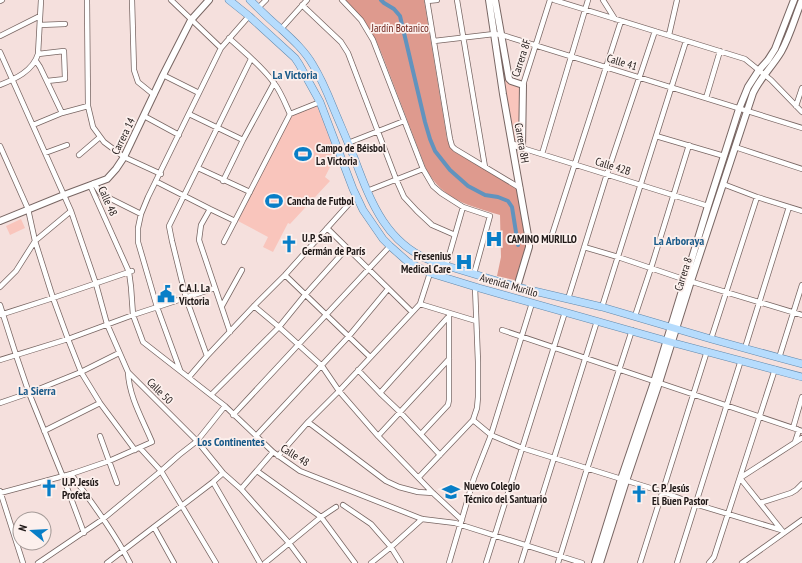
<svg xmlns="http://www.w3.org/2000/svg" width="802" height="563" font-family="'PT Sans Narrow',sans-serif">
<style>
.green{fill:#f9c5bc}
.forest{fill:#de9a8e}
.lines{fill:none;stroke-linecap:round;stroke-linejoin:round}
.canal{stroke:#6193be;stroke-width:4}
.street-casing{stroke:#786663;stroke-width:6}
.secondary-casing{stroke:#786663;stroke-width:8}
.primary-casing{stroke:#6188ac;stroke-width:8}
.street{stroke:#fff;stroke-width:4.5}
.secondary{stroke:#fff;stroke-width:6}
.primary{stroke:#b6dcfd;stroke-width:7}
.labels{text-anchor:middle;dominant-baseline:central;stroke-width:3.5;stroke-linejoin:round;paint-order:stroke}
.park-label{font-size:11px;fill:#6a1a12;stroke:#fcf0ed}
.street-label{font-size:11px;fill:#1f1817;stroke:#fcf0ed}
.poi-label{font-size:11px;font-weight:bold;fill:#1f1817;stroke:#fcf0ed;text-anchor:start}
.neighbourhood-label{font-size:12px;font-weight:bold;fill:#1a5a89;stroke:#fcf0ed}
</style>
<rect width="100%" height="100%" fill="#f5e0dd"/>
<!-- green -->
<path class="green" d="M498,35L507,79L521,85L520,143L514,141L496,36Z
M319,104L340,164L330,167L325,177L330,181L290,224L288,223L273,252L263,247L268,237L238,221L291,115Z
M21,219L25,228L10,235L6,226Z"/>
<!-- forest -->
<path class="forest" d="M344,0H424L447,139L453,151L518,188L527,246L518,281L497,276L501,257L500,215C468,205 444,201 426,169L383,57L376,40L367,25L363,20Z"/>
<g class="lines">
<!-- canal -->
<path class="canal" d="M381,0L384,3L394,9L400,16L425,122L430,139L435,151L450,170L468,186L485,195L498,197L508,201L512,207L518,245"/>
<!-- street casing -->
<g class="street-casing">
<path id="street" d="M87,0L88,106L93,127L104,142L124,157L161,174
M132,0L134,70L138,82L154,95
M171,0L221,48
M342,0L361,20L373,40L423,169L433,186L441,193L463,207L490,216L474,274
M427,0L450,139L452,146L455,149L520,188
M457,0L485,167
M554,0L745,59L771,80L802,112
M603,0L615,19
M0,1L2,0
M427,1L437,0
M302,5L341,42L348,53L396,179L404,197L417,211L432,225L455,235
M258,8L266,0
M40,25L65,24
M281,29L307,0
M669,35L677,0
M0,36L40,16
M229,38C244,52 262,66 274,83C281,92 285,103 290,114
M434,41L494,34L502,35L802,128
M0,52L71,211L96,284L107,324L128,372L197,441L223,473L241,489L289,543L304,563
M38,54L64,51L65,79L47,81
M36,61L40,67L62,113
M163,75L199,93
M0,85C15,79 33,71 38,54L41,0
M523,85L550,0
M706,98L720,51
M796,106L802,88
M189,114L243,140
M144,116L179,135
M33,125L62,113L88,106
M656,136L724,156
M348,143L404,121
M0,146L28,209L35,241L53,298L68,339L81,372L100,403L135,450
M735,147L802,169
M522,148L708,206
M45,153L67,145
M542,154L588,0
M79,155L100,137
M198,168L250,192
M223,181L243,140L274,83
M157,182L210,209L235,221
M94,183L101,194L141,214
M723,184L757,197L802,211
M90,185L129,272L131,287L133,315L143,342L225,406L273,452L300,471L422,519L455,523L582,563
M367,191L423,169
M210,209L201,225L199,240L230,332
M327,228L412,312
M550,241L621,21
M224,242L290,114L320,102
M584,247L618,257L686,280L802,315
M446,266L463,207
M285,275L370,357
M0,287L16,271L35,241L71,211
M568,299L607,174L655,31
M420,304L476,321
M0,305L16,355L29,393L63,477L84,533
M222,306L242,270
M254,306L279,327L322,366L339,391L378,436L433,493L462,520
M602,307L686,41
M0,315L53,298L132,271
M635,316L651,268L689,145
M502,330L802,431
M711,339L757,197
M745,348L789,207
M207,356L186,298L172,241L169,226L251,59
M779,358L802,285
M0,360L68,339L133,315L215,288
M180,370L157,307L138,242V228L141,214L148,197L221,48L249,16
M358,370L380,393L400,412L440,455
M189,377L207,356L254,306L285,275L356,196
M380,393L449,316
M211,395L279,327L305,295L347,248
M0,403L29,393L81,372L119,353
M233,415L390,246
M473,420L491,435L522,448L663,492L695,504L781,530
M308,422L386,481L399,487L418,492L433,493
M793,428L802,397
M44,431L100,403
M421,434L448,405L449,400V313
M100,436L117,483
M256,436L349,336L388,289
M378,436L449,359
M795,442L798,433L797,429
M140,448L161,471L216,563
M278,456L308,422L339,391L420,304L430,273
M257,471L321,517L355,563
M71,474C92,503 114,532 130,563
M419,477L473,420L477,408L478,397V362L475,287
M213,482L260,563
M241,489L273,452
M0,491L23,563
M0,493L71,474L109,461L152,442C143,420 129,397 128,372
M760,503L791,493L796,490L802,484
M343,505L371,524L391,547L401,563
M154,527L174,563
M784,533L740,478L802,438
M38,563L103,519L161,471L179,455L197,441L225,406
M107,563L154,527L213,482L223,473
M265,563L321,517L336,507
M371,563L391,547L422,519
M449,563L474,478L491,435L532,303
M486,563L565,312
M521,563L597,321
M558,563L587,469L632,330
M640,563L707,351
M677,563L741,360
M709,563L714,557L775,369
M742,563L802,520"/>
</g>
<!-- secondary casing -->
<g class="secondary-casing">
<path id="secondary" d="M489,0L503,94L529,241V247L517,287
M495,0L509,79L511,81L523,85L522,148L512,144
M0,221L64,195L107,179L116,169L124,157L163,75L191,20L209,0
M595,563L621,479L654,382L708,206L739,109L748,87L759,70L768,60L775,49L794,0
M600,563L626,481L659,383L691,281L753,93C760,78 772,67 781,52C790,36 795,17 802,0"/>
</g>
<!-- primary casing -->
<g class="primary-casing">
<path id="primary" d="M229,0L249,16L295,58L299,64L320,102L353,189L363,210L383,239L390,246L408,262L430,273L479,288L674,343L802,377
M250,0C260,10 270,20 281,29C293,40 305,51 313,65C321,78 327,92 333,107C340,124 348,142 355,160C371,203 387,245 434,262L517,287L602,307L711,339L802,364"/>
</g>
<!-- street -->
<use href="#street" class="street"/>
<!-- secondary -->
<use href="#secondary" class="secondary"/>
<!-- primary -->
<use href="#primary" class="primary"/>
</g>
<!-- icons -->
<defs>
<g id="stadium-bare" transform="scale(1.38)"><path d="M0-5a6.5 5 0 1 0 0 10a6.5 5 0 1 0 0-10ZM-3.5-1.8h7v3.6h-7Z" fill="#087ec7" stroke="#fcf0ed" stroke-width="2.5" paint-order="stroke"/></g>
<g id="hospital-bare" transform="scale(1.38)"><path d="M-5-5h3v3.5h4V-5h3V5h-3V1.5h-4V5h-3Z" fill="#087ec7" stroke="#fcf0ed" stroke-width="2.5" paint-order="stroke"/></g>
<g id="church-bare" transform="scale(1.38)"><path d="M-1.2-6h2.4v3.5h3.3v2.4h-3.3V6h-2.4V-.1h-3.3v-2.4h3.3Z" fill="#087ec7" stroke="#fcf0ed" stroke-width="2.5" paint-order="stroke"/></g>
<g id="civic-bare" transform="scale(1.38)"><path d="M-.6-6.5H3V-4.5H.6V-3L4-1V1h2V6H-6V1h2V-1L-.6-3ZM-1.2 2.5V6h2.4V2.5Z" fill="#087ec7" stroke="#fcf0ed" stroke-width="2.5" paint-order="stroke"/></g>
<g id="school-bare" transform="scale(1.38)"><path d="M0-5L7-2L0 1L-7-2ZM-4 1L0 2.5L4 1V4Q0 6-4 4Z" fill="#087ec7" stroke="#fcf0ed" stroke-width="2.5" paint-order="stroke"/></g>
</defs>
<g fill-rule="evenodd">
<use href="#stadium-bare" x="303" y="154"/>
<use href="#stadium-bare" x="274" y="201"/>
<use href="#hospital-bare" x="494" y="239"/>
<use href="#church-bare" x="289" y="244"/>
<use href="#hospital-bare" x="464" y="262"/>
<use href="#civic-bare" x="166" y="294"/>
<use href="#church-bare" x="49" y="488"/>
<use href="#school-bare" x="451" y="492"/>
<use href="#church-bare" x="639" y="494"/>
</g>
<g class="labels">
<!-- park labels -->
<g class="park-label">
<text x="400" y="28">Jardín Botanico</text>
</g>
<!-- street labels -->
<g class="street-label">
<text transform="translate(521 58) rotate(-72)">Carrera 8F</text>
<text transform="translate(622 62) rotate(17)">Calle 41</text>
<text transform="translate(123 136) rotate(-64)">Carrera 14</text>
<text transform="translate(522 143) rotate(80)">Carrera 8H</text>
<text transform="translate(613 166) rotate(17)">Calle 42B</text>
<text transform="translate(108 201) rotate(66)">Calle 48</text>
<text transform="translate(683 274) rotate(-72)">Carrera 8</text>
<text transform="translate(509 285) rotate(16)">Avenida Murillo</text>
<text transform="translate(160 391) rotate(45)">Calle 50</text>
<text transform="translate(295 455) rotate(32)">Calle 48</text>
</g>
<!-- poi labels -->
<g class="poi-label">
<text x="316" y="148">Campo de Béisbol<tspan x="316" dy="13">La Victoria</tspan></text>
<text x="287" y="201">Cancha de Futbol</text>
<text x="302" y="238">U.P. San<tspan x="302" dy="13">Germán de París</tspan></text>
<text x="507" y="239">CAMINO MURILLO</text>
<text x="451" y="256" text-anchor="end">Fresenius<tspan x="451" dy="13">Medical Care</tspan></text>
<text x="179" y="288">C.A.I. La<tspan x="179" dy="13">Victoria</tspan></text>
<text x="62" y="482">U.P. Jesús<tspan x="62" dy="13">Profeta</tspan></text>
<text x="464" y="486">Nuevo Colegio<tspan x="464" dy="13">Técnico del Santuario</tspan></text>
<text x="652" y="488">C. P. Jesús<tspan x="652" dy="13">El Buen Pastor</tspan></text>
</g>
<!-- neighbourhood labels -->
<g class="neighbourhood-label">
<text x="295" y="74">La Victoria</text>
<text x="679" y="240">La Arboraya</text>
<text x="37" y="390">La Sierra</text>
<text x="231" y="441">Los Continentes</text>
</g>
</g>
<!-- north arrow -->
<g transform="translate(32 531) rotate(288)"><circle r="19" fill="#fcf0ed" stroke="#a49a97"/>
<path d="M0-3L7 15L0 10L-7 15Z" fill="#087ec7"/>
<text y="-6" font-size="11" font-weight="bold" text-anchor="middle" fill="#1f1817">N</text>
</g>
</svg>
